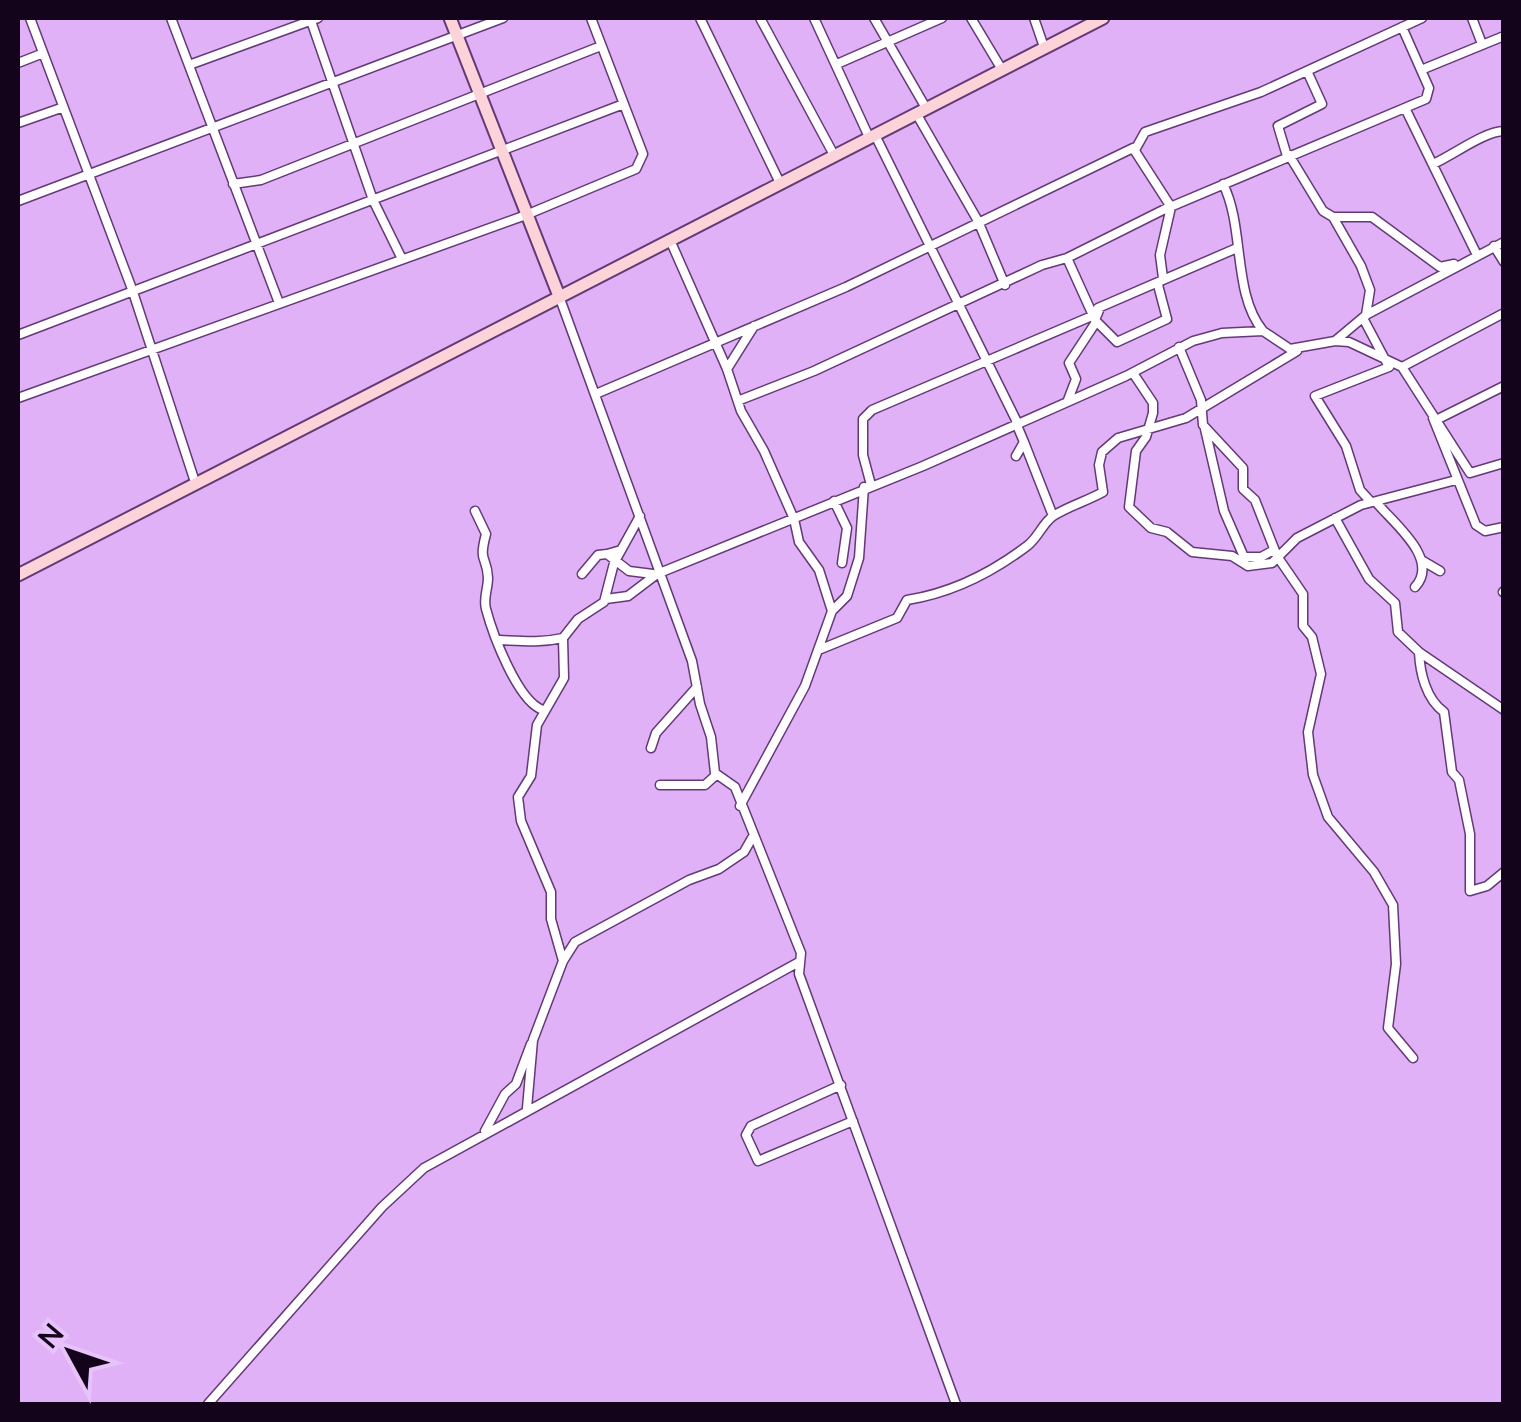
<svg xmlns="http://www.w3.org/2000/svg" width="1521" height="1422" font-family="Lato,sans-serif">
<style>
.lines{fill:none;stroke-linecap:round;stroke-linejoin:round}
.street-casing{stroke:#633976;stroke-width:11}
.secondary-casing{stroke:#633976;stroke-width:15}
.street{stroke:#fff;stroke-width:8}
.secondary{stroke:#fcd3d8;stroke-width:11}
</style>
<rect width="100%" height="100%" fill="#e0b1f6"/>
<g class="lines">
<!-- street casing -->
<g class="street-casing">
<path id="street" d="M30,18L132,289L195,482
M171,18L279,303
M310,18L373,200L402,259
M700,18L780,183
M760,18L834,155
M814,18L869,137
M874,18L926,108
M971,18L1001,68
M1034,18L1044,47
M1472,18L1482,44
M18,63L41,54
M837,64L942,18
M189,65L318,18
M1421,70L1504,36
M1406,110L1476,253
M916,113L978,221L1005,285
M18,123L61,108
M875,135L1017,422
M1135,150L1145,132L1261,92L1422,18
M1289,155L1323,211L1333,217L1361,266L1370,290L1366,315
M1287,156L1278,126L1322,104L1307,71
M1433,164C1453,155 1485,131 1504,131
M233,184L261,180L601,46
M1223,184C1245,227 1232,293 1263,331
M18,201L503,18
M1333,217H1372L1440,267L1454,264
M670,240L727,369L741,411L764,451L794,519L799,542L819,570L832,611L805,686L740,806
M1494,246L1504,262
M1067,258L1096,322L1069,363L1076,379L1068,400
M559,296L692,661L700,704L711,737L715,773L735,787L801,953L799,974L956,1404
M1098,308L1237,248
M1363,318L1389,367L1315,396L1346,446L1360,490L1371,502
M18,335L621,105
M1335,341L1349,342L1402,367L1470,473L1504,463
M1179,347L1201,400L1203,425L1243,468V489L1255,500L1277,556L1303,594V626L1312,637L1321,674L1308,732L1313,775L1328,817L1374,872L1393,905L1396,964L1388,1028L1413,1058
M1402,367L1504,313
M727,369L754,326
M1133,373L1153,403V413L1146,437L1136,451L1129,507L1151,528L1167,532L1192,552L1232,556L1248,566L1272,563L1297,538L1361,505L1456,480
M598,393L846,287L1133,148L1171,207L1160,255L1163,278L1158,285L1167,319L1117,342L1095,320L1100,308
M18,398L526,215L636,169L643,154L591,18
M740,400L814,371L1042,265L1067,258L1163,210L1426,99L1429,88L1402,27
M1433,418L1476,525L1485,531L1504,527
M1436,420L1504,386
M1016,423L1024,442L1016,456
M1205,429L1224,511L1244,557H1261L1274,550
M1024,442L1053,516
M871,485L863,455V419L872,410L1092,316
M834,501L847,528L842,563
M1376,502C1392,522 1441,559 1415,587
M475,511L486,534C478,564 487,555 488,578C488,589 483,598 486,609C493,635 518,702 543,710
M1335,518L1369,579L1395,603L1398,632L1419,652L1504,710
M621,550L607,554L629,571L653,574
M1423,561L1440,571
M582,574L598,555L607,554
M1503,592L1504,591
M606,599L628,596L657,574L923,466L1126,376L1193,341L1222,333L1263,331L1290,349L1335,341L1366,315L1504,242
M832,611L847,596L859,558L864,487
M500,640C522,641 541,643 563,638
M821,649L897,618L907,600C952,593 990,574 1027,546C1038,538 1042,524 1053,516C1069,506 1087,501 1103,492L1099,465L1102,452L1118,438L1186,418L1297,351
M1419,652C1420,673 1426,699 1444,712L1452,772L1459,780L1470,834V891L1487,886L1504,872
M651,748L656,733L697,687
M660,785H705L716,775
M563,961L551,919V892L521,821L518,797L531,776L537,725L564,678L563,638L578,619L604,602L614,563L640,516
M841,1085L751,1126L746,1135L758,1161L853,1121
M527,1108L533,1040L563,961L575,942L689,880L719,869L744,852L752,838
M485,1131L505,1094L516,1084L531,1044
M208,1404L382,1207L424,1168L799,962"/>
</g>
<!-- secondary casing -->
<g class="secondary-casing">
<path id="secondary" d="M450,18L559,296
M18,575L1103,18"/>
</g>
<!-- street -->
<use href="#street" class="street"/>
<!-- secondary -->
<use href="#secondary" class="secondary"/>
</g>
<!-- border -->
<rect width="1521" height="1422" fill="none" stroke="#14041b" stroke-width="40"/>
<!-- north arrow -->
<g transform="translate(70 1352) rotate(310)" stroke="#e8c2fa" stroke-width="8" paint-order="stroke">
<path d="M0-8L18 38L0 25L-18 38Z" fill="#14041b"/>
<text y="-15" font-size="28" font-weight="bold" text-anchor="middle" fill="#14041b">N</text>
</g>
</svg>
